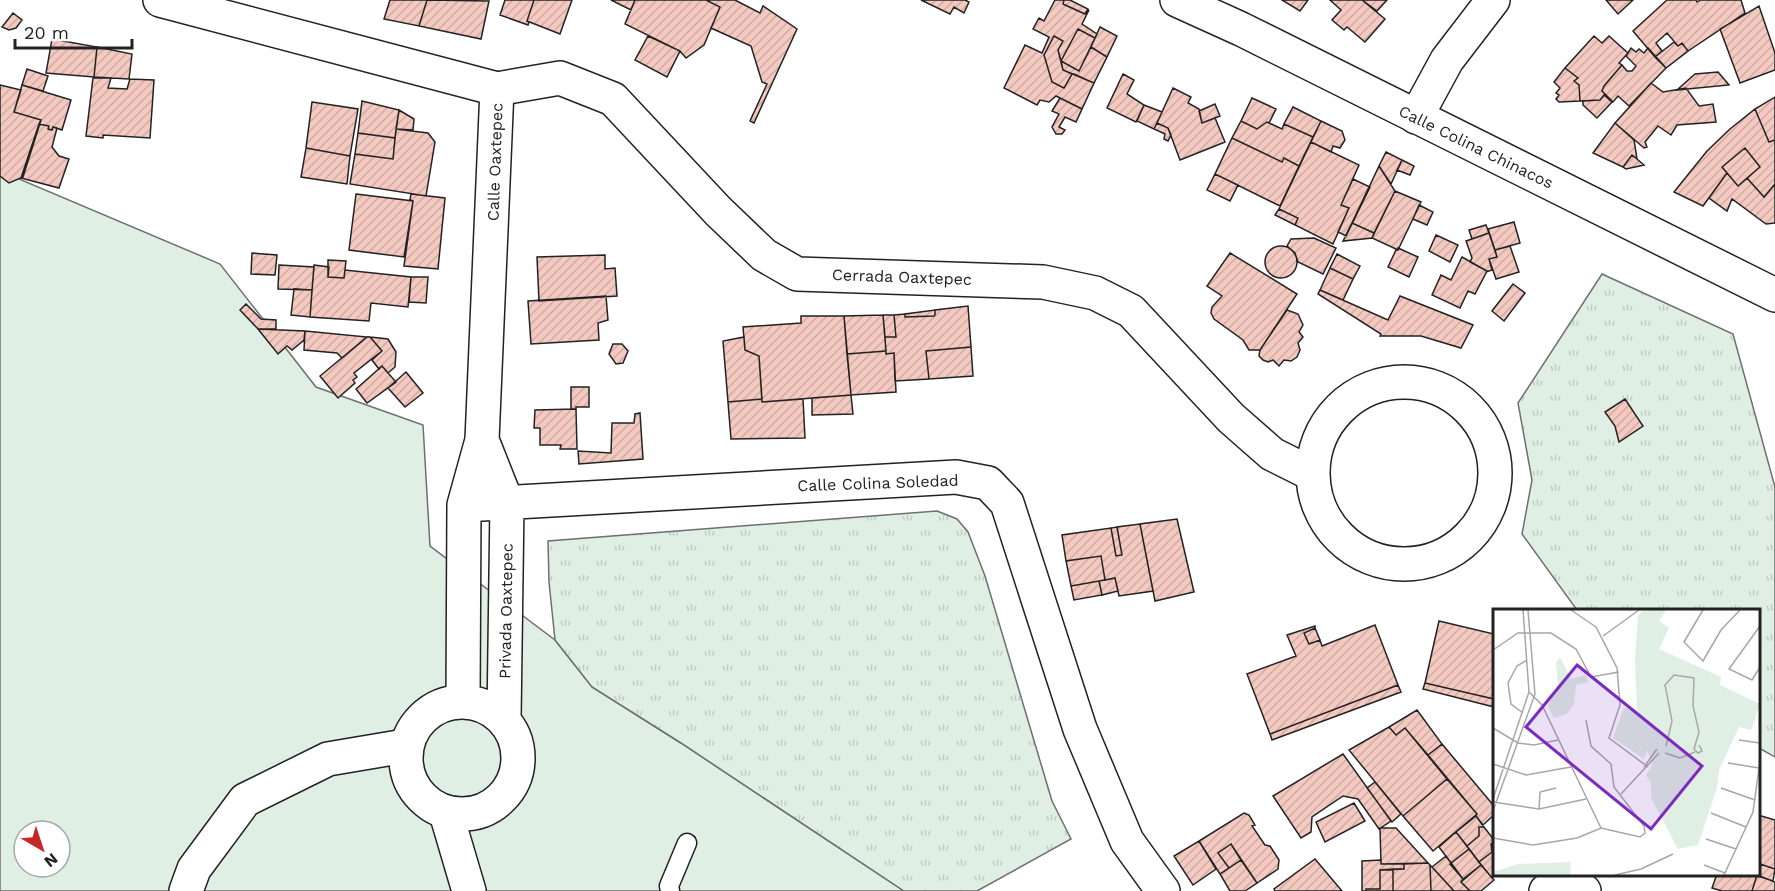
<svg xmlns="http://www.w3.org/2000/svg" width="1775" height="891" font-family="'Work Sans',sans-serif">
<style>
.grass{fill:#e0efe3;stroke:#6f6f6f;stroke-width:1.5;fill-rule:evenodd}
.park{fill:url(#park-tufts);stroke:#6f6f6f;stroke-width:1.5}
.building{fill:url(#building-hatch);stroke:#222;stroke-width:1.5}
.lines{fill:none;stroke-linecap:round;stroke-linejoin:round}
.lane-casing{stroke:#222;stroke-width:21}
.street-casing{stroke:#222;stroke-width:36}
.secondary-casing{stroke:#222;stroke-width:36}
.lane{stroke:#fff;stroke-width:18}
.street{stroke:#fff;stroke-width:33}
.secondary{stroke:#fff;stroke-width:33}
.labels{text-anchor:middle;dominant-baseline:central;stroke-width:4.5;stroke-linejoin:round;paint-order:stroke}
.street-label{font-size:16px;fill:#222;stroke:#fff}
.inset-road{fill:none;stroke:#a7a7a7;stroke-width:1.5}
.view{fill:#7b2cbf;fill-opacity:0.15;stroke:#7b2cbf;stroke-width:3}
.inset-edge{fill:none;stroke:#222;stroke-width:3}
</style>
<defs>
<pattern id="park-tufts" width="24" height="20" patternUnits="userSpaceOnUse" patternTransform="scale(1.5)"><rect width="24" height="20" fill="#e0efe3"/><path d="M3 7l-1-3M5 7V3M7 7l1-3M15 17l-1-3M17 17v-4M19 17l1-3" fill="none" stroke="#c0cdc2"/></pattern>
<pattern id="building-hatch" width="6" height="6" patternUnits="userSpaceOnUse" patternTransform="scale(1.5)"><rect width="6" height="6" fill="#f3c9c0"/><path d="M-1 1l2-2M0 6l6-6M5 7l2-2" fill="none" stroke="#d0aca5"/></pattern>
</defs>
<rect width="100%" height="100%" fill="#fff"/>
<!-- grass -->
<path class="grass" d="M0,171L220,264L316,387L423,425L430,546L555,640L592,687L681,743L904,891H0ZM24,831H60V867H24Z"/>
<!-- park -->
<path class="park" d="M1602,274L1733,334L1775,487V757L1759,748L1758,610H1577L1522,534L1532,480L1518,403Z
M937,511L957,519L968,532L985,576L1052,801L1071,839L977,891H904L681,743L592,687L555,640L549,582L548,541Z"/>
<!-- building -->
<path class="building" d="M390,0H427L419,26L384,19Z
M427,0L489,1L481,39L419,26Z
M505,0H534L527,21L529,22L528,25L500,15Z
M534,0H572L560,34L527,21Z
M611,0H635L631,10Z
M635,0H706L720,7L704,45L686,58L680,51L625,24Z
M706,0H735L760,13L763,6L797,29L754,123L750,121L767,84L762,82L751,46L711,28L720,7Z
M921,0H965L969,2L964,13L954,7L950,14Z
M1055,0H1064L1063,4L1085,14L1089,10L1082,24L1097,34L1095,38L1078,29L1061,61L1058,50L1063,41L1054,36L1044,55L1052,82L1064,88L1072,74H1074L1094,83L1082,109L1056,96L1049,102L1040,100L1037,105L1004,88L1025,45L1042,53L1049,37L1033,29L1039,18L1044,21Z
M1064,0H1070L1088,9L1085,14L1063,4Z
M1282,0H1308L1300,11Z
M1330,0H1362L1385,19L1365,42L1347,27L1344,30L1332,20L1341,10Z
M1362,0H1387L1377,11Z
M1606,0H1633L1618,14Z
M1667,0H1696L1697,2L1700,0H1741L1745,13L1688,51L1682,43L1678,46L1667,33L1656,43L1662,51L1655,57L1633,31Z
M1759,6L1775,53V70L1740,83L1720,29Z
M13,13L22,20L16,28L9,30L2,27Z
M1100,27L1117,36L1107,57L1091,47Z
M1078,29L1095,38L1079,71L1061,61Z
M648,36L680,51L667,77L635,60Z
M1054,36L1063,41L1058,50L1063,70L1072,74L1064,88L1052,82L1044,55Z
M1594,36L1602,43L1609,36L1628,53L1619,63L1622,65L1604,86L1602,91L1605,94L1600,100L1580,101L1579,85L1574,81L1578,78L1565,68Z
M52,39L97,47L94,77L46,73Z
M1674,42L1678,46L1682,43L1688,51L1666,68L1655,57Z
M97,47L132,54L129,79L94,77Z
M1091,47L1107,57L1094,83L1063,70L1061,61L1079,71Z
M1631,48L1636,52L1639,49L1644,53L1648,48L1666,68L1629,106L1618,96L1613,102L1602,91L1604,86L1622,65L1627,71H1632L1636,66L1626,56Z
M1565,68L1578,78L1574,81L1579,85L1580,101L1559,102L1556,99L1559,95L1556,93L1560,88L1554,82Z
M27,69L48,76L43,91L22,85Z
M1718,72L1729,85L1677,90L1695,74Z
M1123,74L1134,80L1127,94L1144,105L1136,122L1107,108Z
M93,78H111L108,88L127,89L130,79L154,80L150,138L103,135V138L86,136Z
M1651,83L1663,92L1686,88L1699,106L1713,104L1716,122L1677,125L1671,135L1658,126L1645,142L1647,147L1644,148L1615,123Z
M0,85L21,90L14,112L41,120L23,177L9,183L0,176Z
M22,85L71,100L62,130L53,127L52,130L48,129L49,126L39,124L41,120L14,112Z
M1173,88L1191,97L1188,103L1199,109L1202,123L1215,118L1225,142L1180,160L1168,128L1157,123Z
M1604,95L1612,102L1597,118L1583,105V101L1600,100Z
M1775,97V140L1769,142L1755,109Z
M1060,98L1082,109L1076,122L1065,117L1059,127L1065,130L1062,134H1056L1052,127L1059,114L1052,111Z
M1252,98L1276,109L1269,123L1267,122L1257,129L1241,121Z
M362,101L399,110L395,138L358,133Z
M312,102L358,109L350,156L306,148Z
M1215,104L1220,116L1202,123L1199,111Z
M1144,105L1162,112L1154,129L1137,121Z
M1293,107L1321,121L1313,137L1284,124Z
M1755,109L1769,142L1775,140V184L1764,197L1747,178L1760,167L1745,148L1722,167L1727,173L1703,206L1674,192L1707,151L1730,129Z
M399,110L414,119L413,130L396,129Z
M1241,121L1257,129L1267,122L1282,129L1284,124L1313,137L1299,166L1284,158L1282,162L1232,138Z
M1321,121L1342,131L1345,140L1340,148L1333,146L1331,152L1311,142Z
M1157,123L1168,128L1171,135L1168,141L1164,139L1165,134L1154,129Z
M1615,123L1634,140L1637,159L1632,155L1623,167L1593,153Z
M39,124L49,126L48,129L52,130L53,127L57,128L52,147L59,156L69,159L59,188L21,178Z
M396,129L428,133L435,142L426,196L350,184L355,154L393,159Z
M358,133L395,138L393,159L355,154Z
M1232,138L1282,162L1284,158L1299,166L1280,206L1215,174Z
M1311,142L1359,165L1341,205L1349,208L1333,244L1295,225L1298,218L1279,209Z
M306,148L350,156L347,184L301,177Z
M1745,148L1760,167L1738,186L1722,167Z
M1386,152L1402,160L1391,184L1379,166Z
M1632,155L1637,159L1644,165L1626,169L1623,167Z
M1402,160L1414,166L1410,175L1397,170Z
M1379,166L1395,191L1374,233L1352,223Z
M1727,173L1738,186L1747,178L1764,197L1775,184V223L1766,224L1732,199L1727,211L1709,198Z
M1215,174L1238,185L1230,201L1207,190Z
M1353,179L1370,187L1346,236L1338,232L1349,208L1341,205Z
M1395,191L1421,202L1398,250L1372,238Z
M356,194L413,201L404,257L349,250Z
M411,194L445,198L438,269L404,266L413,201L410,200Z
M1419,205L1433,212L1427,225L1413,219Z
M1279,209L1298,218L1295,225L1275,215Z
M1514,222L1520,243L1495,250L1488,229Z
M1352,223L1374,233L1372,238L1343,241Z
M1486,225L1489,233L1472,239L1469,230Z
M1489,233L1497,257L1489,259L1492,270L1486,272L1487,271L1470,262L1472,258L1466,241Z
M1436,235L1458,245L1450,262L1429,251Z
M1314,238L1336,248L1323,274L1298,262L1295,253L1287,246L1291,239Z
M1265 262a16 16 0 1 1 32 0a16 16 0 1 1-32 0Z
M1510,246L1519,272L1496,279L1489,259L1497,257L1495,250Z
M1398,248L1418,257L1409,277L1388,267L1396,250H1398Z
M252,253L277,255L275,275L251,274Z
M1230,253L1297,294L1260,350H1249L1243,340L1214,319L1211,313L1212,307L1222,296L1207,286Z
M1337,254L1360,266L1353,279L1330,268Z
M605,255V269L615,268L617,296L539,301L537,257Z
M1462,257L1487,271L1475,294L1468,291L1460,308L1432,295L1441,275L1451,280Z
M328,260L346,261L344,278L328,277Z
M279,265L314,267L312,290L278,289Z
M314,265L329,267L328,277L344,278L345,270L411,277L408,307L371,303L369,321L310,317Z
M1330,268L1353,279L1343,300L1320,290Z
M411,277H428L426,303L409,302Z
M1513,284L1525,293L1504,321L1492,311Z
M294,289L312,290L310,317L291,315Z
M1320,290L1388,320L1400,296L1473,325L1461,348L1421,336H1380L1381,334L1318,294Z
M606,296L608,320L598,323L599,340L531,344L528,301Z
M246,304L261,319L276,320V329H258L240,310Z
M968,306L971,347L926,351L929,379L895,381L894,353L886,354L885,337H896L894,315L905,314V317L934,316L935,315V310Z
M935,310V315L934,316L905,317V314Z
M1287,310L1298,314L1303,325L1299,332L1303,337L1298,343L1300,350L1297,357L1291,361L1284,360L1279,366L1273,360L1268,362L1263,360L1259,356L1260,350Z
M883,315L886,351L847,354L844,316Z
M883,315H894L896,337H885Z
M801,316H844L851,395L762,402L759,356L745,350L743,327L801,323Z
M258,329L305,331L304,340L292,350L287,346L278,354Z
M305,331L367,337L342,358L337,353L304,350Z
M367,337H370L382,351L354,373L357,377L353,380L355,383L338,398L320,376Z
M370,337L388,339L396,352L395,367L388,373L382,366L379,369L372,360L382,351Z
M744,337L745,350L759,356L762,399L728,402L723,341Z
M613,344H622L628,351L623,363L616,364L609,354Z
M971,347L973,376L929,379L926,351Z
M886,351V354L894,353L896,392L851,395L847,354Z
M382,366L396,382L367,403L356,389Z
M406,372L423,393L405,407L388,388Z
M571,387H589V407H576V409H571Z
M851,395L853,414L812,415V398Z
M762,399V402L803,399L805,438L731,439L728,402Z
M1625,399L1643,426L1619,442L1615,426L1605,412Z
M576,409L577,449H560L561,445H540V428H534L535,410Z
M640,413L643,459L579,464L578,451L611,453L612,423H634L635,414Z
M1177,519L1194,592L1155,601L1140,524Z
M1140,524L1153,591L1119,596L1115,578L1105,580L1101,556L1066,561L1062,535L1111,528L1116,556L1122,555L1117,527Z
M1117,527L1122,555L1116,556L1111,528Z
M1101,556L1105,580L1071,586L1066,561Z
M1115,578L1118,591L1102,595L1099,581Z
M1099,581L1102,595L1074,600L1071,586Z
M1439,621L1494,634V699L1425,683Z
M1375,625L1398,685L1270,734L1247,674L1296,656L1287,635L1315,626V628L1304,633L1309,644L1320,640L1322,646Z
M1315,628L1320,640L1309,644L1304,633Z
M1425,683L1494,699V707L1423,689Z
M1398,685L1401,692L1272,740L1270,734Z
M1417,710L1442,744L1428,755L1405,728L1396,735L1389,727Z
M1389,727L1396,735L1405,728L1447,779L1403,816L1349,750Z
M1442,744L1494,806V815L1483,825L1476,816L1477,814L1428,755Z
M1343,754L1391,821L1379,829L1358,799L1343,796L1312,817L1311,832L1301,838L1273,796Z
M1447,779L1477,814L1433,851L1403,816Z
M1375,782L1401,814L1392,822L1367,788Z
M1354,803L1365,821L1325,842L1316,822Z
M1244,813L1249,815L1255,825L1252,826L1265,845L1270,846L1279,860L1278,869L1257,883L1231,844L1218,853L1229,868L1220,874L1199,841Z
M1758,815L1775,820V869L1760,864L1758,868Z
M1476,816L1484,827H1479V836L1467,846L1456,832Z
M1479,827H1484L1494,840V843L1491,844L1492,852L1479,862L1467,846L1479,836Z
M1380,828H1396L1428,863L1381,864Z
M1456,832L1469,849L1451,863L1439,847Z
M1199,841L1216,869L1193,885L1174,856Z
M1494,843V874H1497L1492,878L1479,862L1492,852L1491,844Z
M1231,844L1241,860L1229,868L1218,853Z
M1469,849L1481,865L1463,879L1450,864Z
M1446,856L1463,879L1461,882L1470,891H1454L1432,867Z
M1315,859L1342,891H1275L1274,889Z
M1241,860L1257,883L1245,891H1230L1220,874Z
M1381,860V864H1404V869L1380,870V889H1366V891H1362V861Z
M1428,863L1430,865L1431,891H1393V869H1404V864Z
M1760,864L1775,869L1773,881L1755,875L1758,874Z
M1430,865L1432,867L1454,891H1431Z
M1481,865L1494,880L1481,891H1470L1461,882Z
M1393,869V891H1366V889H1380V870Z
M1717,874H1756L1757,875L1752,891H1722L1712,888Z
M1757,875L1775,882V891H1752Z"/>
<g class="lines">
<!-- lane casing -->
<g class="lane-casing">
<path id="lane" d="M670,891L669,886L687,843"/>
</g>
<!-- street casing -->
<g class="street-casing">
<path id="street" d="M497,89L560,78L613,99L718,211L764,255L797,274L1043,282L1095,293L1131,311L1231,418L1272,454L1312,474
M1416,117L1447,60L1493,0
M1313 473a91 91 0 1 1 182 0a91 91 0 1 1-182 0Z
M446,813L469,891
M186,891L194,869L245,800L328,759L405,746
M1546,891L1566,879L1584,891"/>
</g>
<!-- secondary casing -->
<g class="secondary-casing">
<path id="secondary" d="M160,0L497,89L482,440L464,505L463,701
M1177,0L1241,29L1775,295
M482,440L507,503L504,719
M464,505L956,477L988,483L1007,503L1080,729L1127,841L1163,891
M406 758a56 56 0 1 1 112 0a56 56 0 1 1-112 0Z"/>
</g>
<!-- lane -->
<use href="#lane" class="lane"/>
<!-- street -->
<use href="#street" class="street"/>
<!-- secondary -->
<use href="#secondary" class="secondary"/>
</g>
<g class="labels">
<!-- street labels -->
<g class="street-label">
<text transform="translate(1476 147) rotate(26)">Calle Colina Chinacos</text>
<text transform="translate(495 162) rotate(-88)">Calle Oaxtepec</text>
<text transform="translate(902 277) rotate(2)">Cerrada Oaxtepec</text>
<text transform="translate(878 483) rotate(-2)">Calle Colina Soledad</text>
<text transform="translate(506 611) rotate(-89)">Privada Oaxtepec</text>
</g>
</g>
<!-- overview -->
<g transform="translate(1493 609)">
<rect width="267" height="267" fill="#fff"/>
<path d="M150,1H173L166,12L176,19L166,40L228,68L227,76L267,95L258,121L246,118L226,161L224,179L205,236L185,240L158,189V175L153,166L159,157L144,102L142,52L145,6ZM78,253L77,266H0V263L25,255Z" fill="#e0efe3"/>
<path d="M67,48L78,70L93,66L95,73L83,76L81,95L74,105L61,109L55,97L65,76L63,54ZM131,99L144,102L156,138L151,150L120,129Z" fill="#e0efe3"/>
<path class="inset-road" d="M78,1L103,18L124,59L127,96L116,129L155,158M210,1L191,33L210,52L228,21L247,1M267,17L236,60L259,71L267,58M110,27L146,1M0,41L25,24H58L83,40L98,68L126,63M36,83L49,96L108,219M30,104L18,95L15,74L24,57L34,51M0,119L25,134L41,136L65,131M246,131L267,134M173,137L179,112L172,76L181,66L201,69L200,97L206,123L201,140L205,144L209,142L206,136M172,144L187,149L202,143M235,154L266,159M0,155L33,166L78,158M151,158L164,140M228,179L262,191M128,185L166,144M0,190L36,83L30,1M0,193L46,200L93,190M46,200L47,183L63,179M0,202L42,85L35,1M218,204L253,218M0,229L40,236L84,229L108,219L147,228L152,224L151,217L121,178L118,155L98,137L93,111M213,230L243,240M211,256L232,264M122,266L148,260L180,245M231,266L260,203L267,152"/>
<path class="view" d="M84,56L209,157L158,220L33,118Z"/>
<rect width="267" height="267" class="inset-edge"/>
</g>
<!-- north arrow -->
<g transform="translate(42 849) rotate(141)"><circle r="28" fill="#ffffff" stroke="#a7a7a7" stroke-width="1.5"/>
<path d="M0-4.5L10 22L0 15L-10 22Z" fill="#c62828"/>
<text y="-9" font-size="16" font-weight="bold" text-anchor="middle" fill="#222222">N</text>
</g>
<!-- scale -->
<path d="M15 39v9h117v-9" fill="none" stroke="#222222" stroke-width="3"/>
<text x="24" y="39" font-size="18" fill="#222222" stroke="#ffffff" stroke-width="4.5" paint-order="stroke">20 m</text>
</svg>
